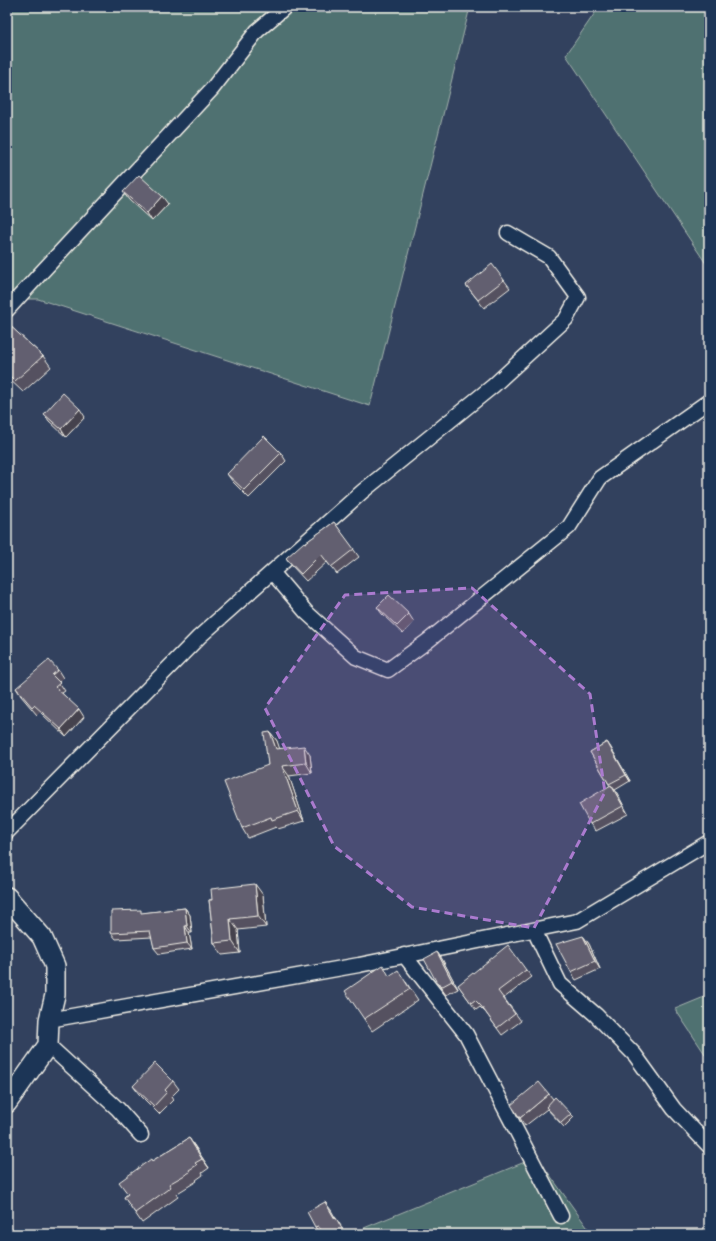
<svg xmlns="http://www.w3.org/2000/svg" width="716" height="1241" font-family="Mali,sans-serif">
<style>
.green{fill:#507171;stroke:#a2b1ac}
.lines{fill:none;stroke-linecap:round;stroke-linejoin:round}
.street-casing{stroke:#f4f1e8;stroke-width:17}
.secondary-casing{stroke:#f4f1e8;stroke-width:22}
.street{stroke:#1d3557;stroke-width:14}
.secondary{stroke:#1d3557;stroke-width:19}
.wall{fill:#545160;stroke:#f4f1e8}
.shaded-wall{fill:#45424e;stroke:#f4f1e8}
.building{fill:#625e70;stroke:#f4f1e8}
.marked{fill:#ab7bcf;fill-opacity:0.2;stroke:#ab7bcf;stroke-width:3;stroke-dasharray:8 5;stroke-linejoin:round}
</style>
<rect width="100%" height="100%" fill="#32415e"/>
<filter id="ink" filterUnits="userSpaceOnUse"><feTurbulence type="fractalNoise" baseFrequency=".025" numOctaves="2"/><feDisplacementMap in="SourceGraphic" scale="8" xChannelSelector="R" yChannelSelector="G"/><feConvolveMatrix kernelMatrix="1 2 1 2 8 2 1 2 1" color-interpolation-filters="sRGB"/></filter>
<g filter="url(#ink)">
<!-- green -->
<path class="green" d="M7,7H470L370,406L38,299H7Z
M599,7H709V268L566,55Z
M709,995V1060L675,1009Z
M537,1157L592,1234H366L364,1228Z"/>
<g class="lines">
<!-- street casing -->
<g class="street-casing">
<path id="street" d="M7,310L39,275L212,89L257,31L285,7
M272,572L306,612L356,657L388,670L429,640L569,527L600,478L709,401
M7,832L199,637L363,491L493,386L566,319L578,297L549,257L508,233
M534,930L560,984L596,1015L635,1055L674,1109L709,1146
M404,955L466,1034L561,1216
M49,1020L359,965L577,921L709,842
M48,1045L118,1109L141,1135"/>
</g>
<!-- secondary casing -->
<g class="secondary-casing">
<path id="secondary" d="M7,897L42,937L55,966V995L49,1020L48,1045L7,1103"/>
</g>
<!-- street -->
<use href="#street" class="street"/>
<!-- secondary -->
<use href="#secondary" class="secondary"/>
</g>
<!-- wall -->
<path class="wall" d="M123,192L168,204L152,221L129,200Z
M504,280L510,288L484,308L466,285Z
M7,323L43,356L51,367L23,392L7,377Z
M44,414L85,417L66,437L49,421Z
M281,453L286,461L249,498L233,482L227,474Z
M334,522L359,557L337,574L327,562L306,581L292,566L286,558L305,543Z
M377,607L409,614L414,622L403,634L382,614Z
M58,670L63,678L59,682L65,691L62,693L84,717L66,737L40,712L37,715L21,696L16,688Z
M270,732L277,741L279,749L310,755L312,773L289,776L304,821L278,829L276,827L248,838L242,828L268,765Z
M607,742L611,748L630,781L615,790L628,814L596,831L590,824L610,786L590,752Z
M263,895L266,927L238,930L240,953L222,955L214,943L209,900Z
M185,908L190,915L192,933H189L192,949L159,954L154,948L152,937L116,939L111,933L143,913Z
M583,936L589,944L600,969L576,980L571,972Z
M437,952L442,959L458,989L446,995L436,981Z
M526,970L532,977L504,998L521,1021L502,1035L486,1013L480,1007L476,1010L458,985Z
M390,976L406,982L418,1000L372,1031L364,1019Z
M173,1081L179,1089L171,1097L173,1100L159,1114L139,1094L133,1086Z
M549,1094L553,1099L571,1114L574,1117L564,1127L547,1109L525,1126L520,1118Z
M189,1138L209,1168L202,1173L203,1175L196,1180L197,1181L176,1194L178,1197L142,1223L124,1197L128,1194L152,1161Z
M325,1202L341,1226L323,1234H320L315,1227Z"/>
<!-- shaded-wall -->
<path class="shaded-wall" d="M162,196L168,204L152,221L147,213Z
M80,409L85,417L66,437L61,429Z
M79,709L84,717L66,737L61,729Z
M270,732L277,741L283,758L276,749Z
M607,742L611,748L630,781L626,775Z
M304,746L310,755L312,773L306,763Z
M282,766L289,776L304,821L298,811Z
M611,785L617,793L628,814L623,806Z
M255,884L263,895L266,927L258,916Z
M185,908L190,915L192,933L187,926Z
M230,919L238,930L240,953L232,941Z
M185,926L189,933L192,949L187,943Z
M583,936L589,944L600,969L595,961Z
M437,952L442,959L458,989L452,981Z
M189,1138L196,1148L209,1168L202,1159Z
M325,1202L331,1210L340,1227L335,1219Z"/>
<!-- building -->
<path class="building" d="M139,175L162,196L147,213L123,192Z
M492,264L504,280L478,300L466,285Z
M7,323L43,356L15,381L7,373Z
M63,393L80,409L61,429L44,414Z
M264,436L281,453L244,490L227,474Z
M334,522L354,549L331,567L321,554L301,574L286,558L304,542L305,543Z
M389,595L409,614L397,626L377,607Z
M49,660L58,670L52,675L60,683L55,687L79,709L61,729L34,705L32,707L16,688Z
M270,732L276,749L304,746L306,763L282,766L298,811L272,820L271,817L242,828L224,782L268,765L264,733Z
M607,742L626,775L609,784L590,752Z
M611,785L623,806L590,824L579,804Z
M255,884L258,916L230,919L232,941L214,943L209,900H212L211,889Z
M185,908L187,926H185L187,943L154,948L150,931L111,933V911L141,910V913Z
M583,936L595,961L571,972L556,944Z
M508,945L526,970L498,991L515,1014L497,1028L481,1006L475,1000L471,1003L458,985Z
M437,952L452,981L441,987L436,981L424,959Z
M383,965L389,976L398,970L410,989L364,1019L345,991Z
M155,1063L173,1081L165,1090L167,1092L154,1106L133,1086Z
M539,1082L549,1094L520,1118L511,1105Z
M555,1097L571,1114L561,1123L546,1107Z
M189,1138L202,1159L195,1163L197,1165L189,1170L190,1172L169,1184L171,1187L135,1213L124,1197L128,1194L119,1182L151,1159L152,1161Z
M325,1202L335,1219L336,1218L345,1234H324L318,1226L315,1227L307,1212Z"/>
</g>
<!-- marked area -->
<path class="marked" d="M472,588L590,694L605,792L534,928L412,907L334,846L265,708L345,595Z"/>
<!-- margin -->
<rect width="716" height="1241" fill="none" stroke="#1d3557" stroke-width="24"/>
<rect x="12" y="12" width="692" height="1217" fill="none" stroke="#f4f1e8" stroke-width="1.5" filter="url(#ink)"/>
</svg>
